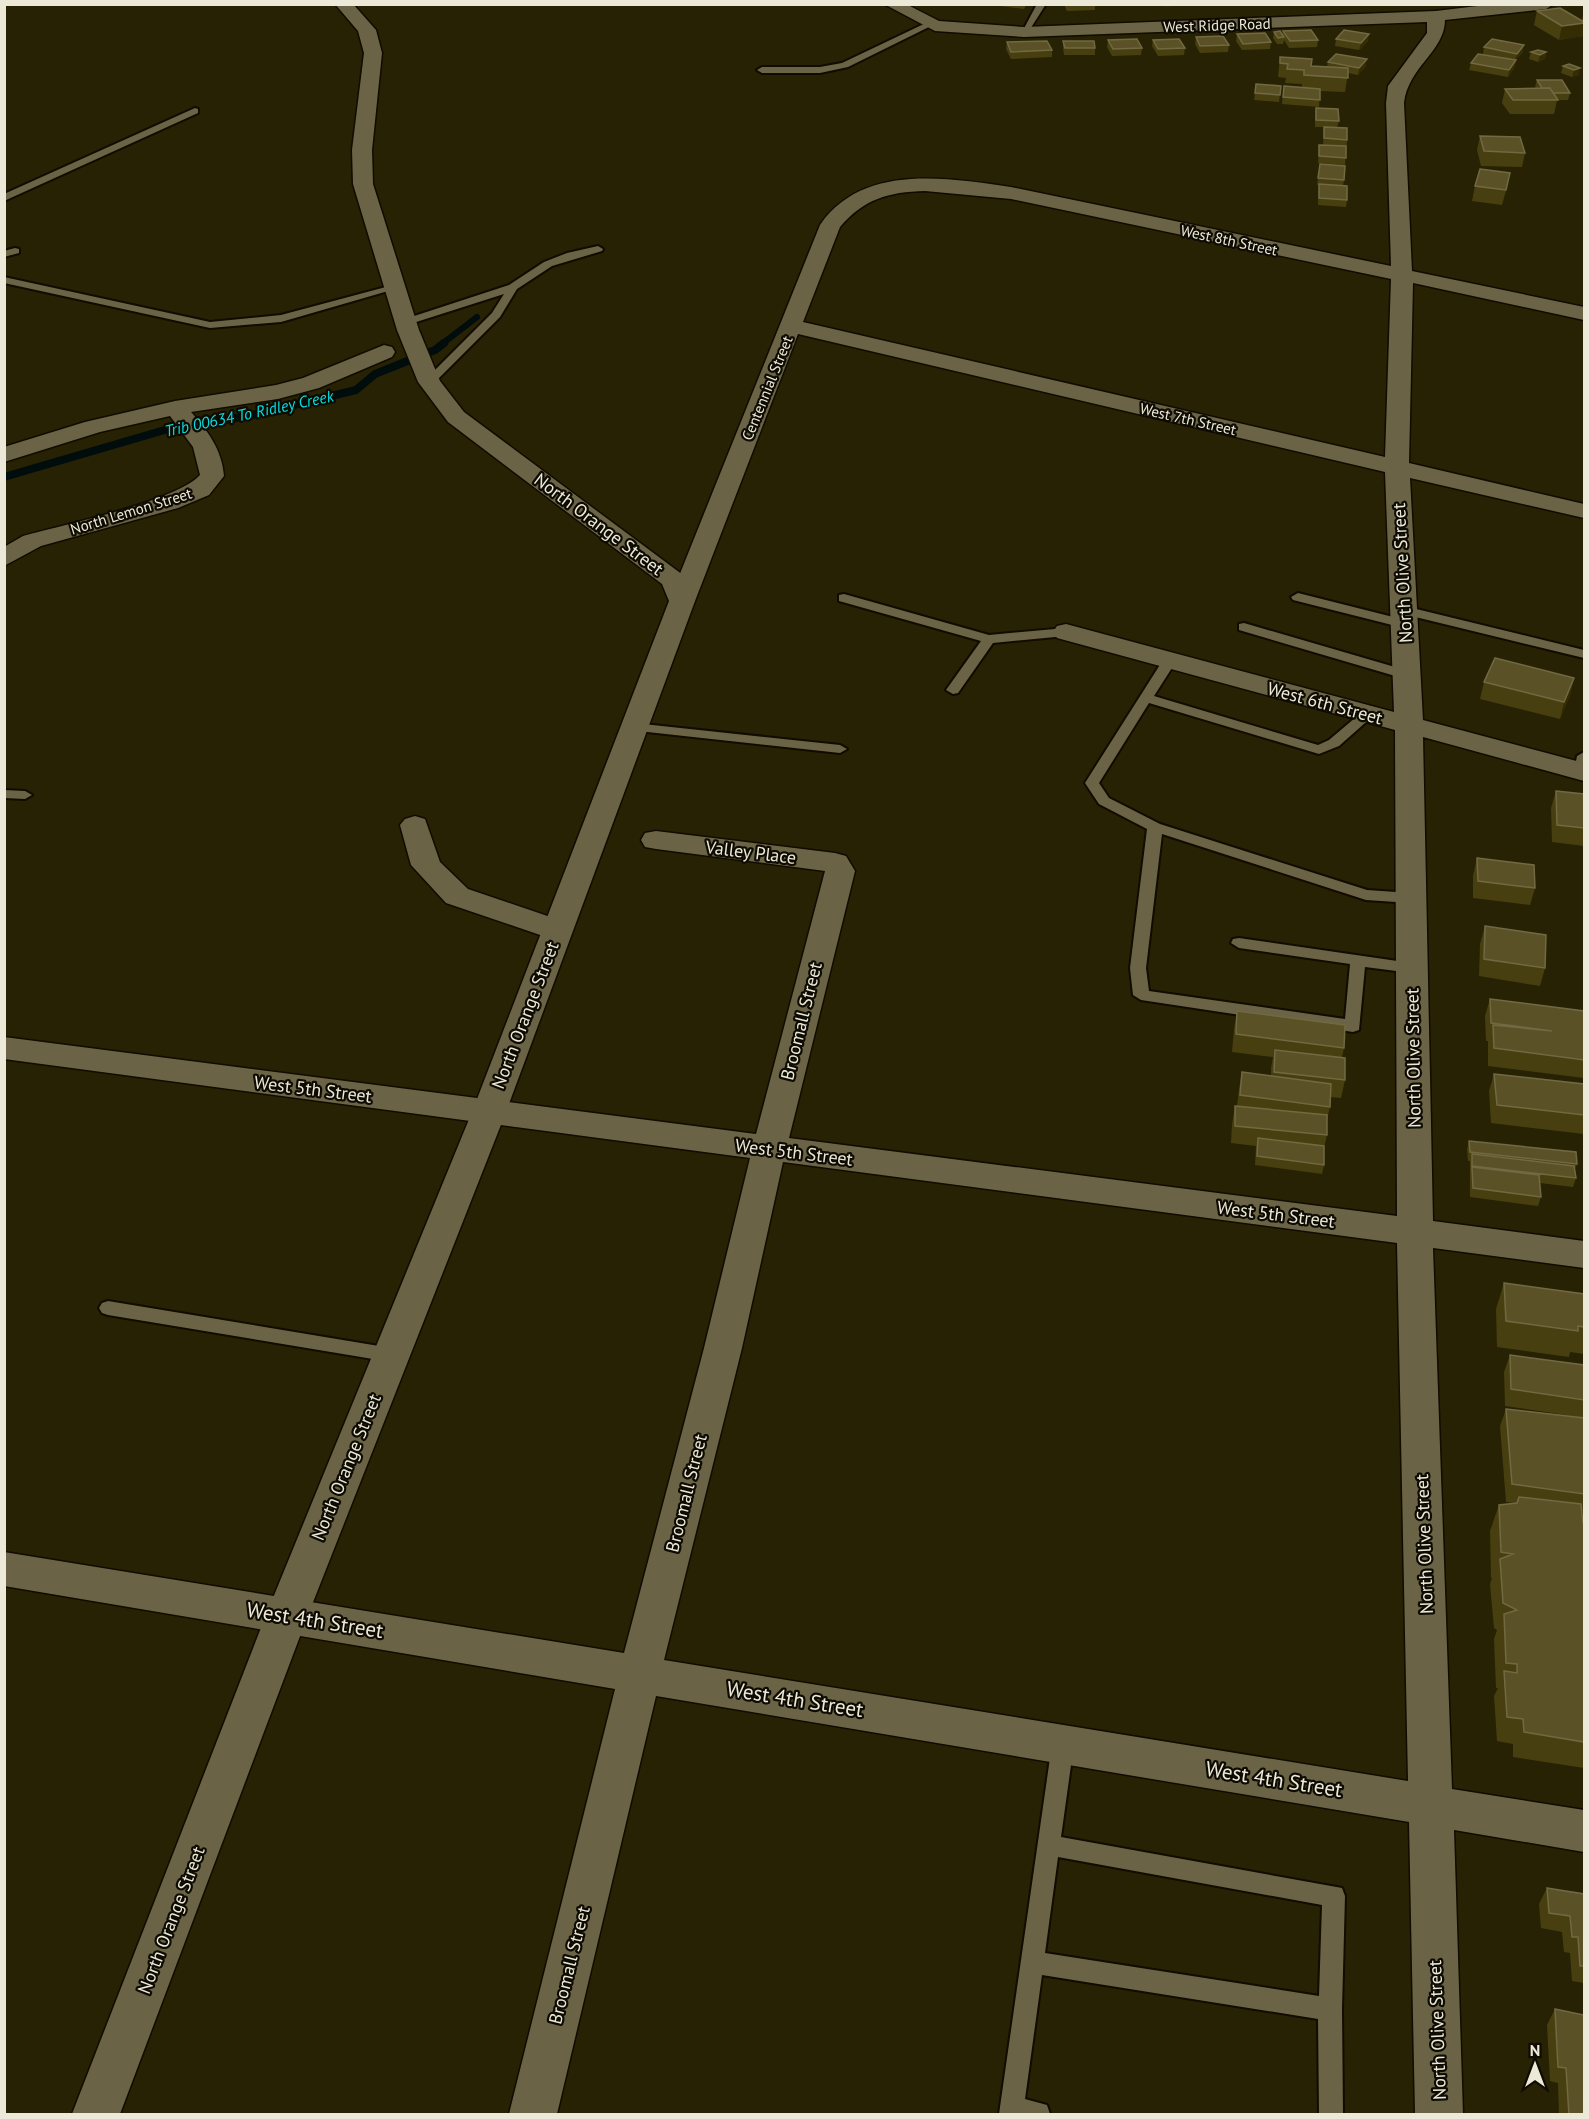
<svg xmlns="http://www.w3.org/2000/svg" width="1589" height="2119" font-family="'PT Sans',sans-serif">
<style>
.lines{fill:none;stroke-linecap:round;stroke-linejoin:round}
.stream-far1{stroke:#010c0c;stroke-width:6}
.stream{stroke:#010c0c;stroke-width:8}
.service-casing{stroke:#110b00;stroke-width:4}
.minor-casing{stroke:#110b00;stroke-width:3}
.tertiary-casing{stroke:#110b00;stroke-width:3}
.service{fill:#6a6345;fill-rule:evenodd}
.minor{fill:#6a6345;fill-rule:evenodd}
.tertiary{fill:#6a6345;fill-rule:evenodd}
.wall{fill:#483f10}
.shaded-wall{fill:#342c02}
.building{fill:#5a5126;stroke:#716942;stroke-width:1.5}
.labels{text-anchor:middle;dominant-baseline:central;stroke-width:4.5;stroke-linejoin:round;paint-order:stroke}
.far-street-label{font-size:15px;fill:#ece9d8;stroke:#0e0b02}
.far-water-label{font-size:16px;font-style:italic;fill:#03dee3;stroke:#0e0b02}
.street-label{font-size:18px;fill:#ece9d8;stroke:#0e0b02}
.near-street-label{font-size:21px;fill:#ece9d8;stroke:#0e0b02}
</style>
<rect width="100%" height="100%" fill="#282204"/>
<g class="lines">
<!-- stream-far1 -->
<path class="stream-far1" d="M442,344L477,317"/>
<!-- stream -->
<path class="stream" d="M4,477L168,429L248,416L356,390L375,374L435,350L444,343"/>
<!-- service casing -->
<g class="service-casing">
<path id="service" d="M1037,4H1046L1027,34H1021Z
M928,22L935,24L848,67L820,73H762L757,70L762,67H820L842,63Z
M195,108L198,109V113L4,201V194Z
M598,246L603,249L602,251L552,266L517,289L500,317L433,384H425V380L492,313L504,294L410,324H402V320L509,285L544,262L567,253Z
M15,248L19,249V253L4,257V251Z
M4,277L210,322L281,315L397,284L402,287L281,322L210,328L4,283Z
M1298,593L1409,621L1411,624L1404,628L1293,600L1291,597Z
M844,594L989,635L1066,628L1073,632L1066,636L993,643L958,693L953,694L946,690L981,641L839,601V595Z
M1404,606L1584,650V658L1399,613V607Z
M1244,623L1412,672L1414,675L1407,679L1402,678L1239,630V624Z
M1170,656L1177,660L1154,696L1318,745L1329,740L1362,712H1372L1374,715L1339,746L1319,754L1149,703L1099,783L1109,798L1160,824L1367,890L1411,893L1419,898L1411,903L1366,900L1162,834L1146,968L1149,991L1345,1019L1350,964L1239,948L1231,943L1233,939L1239,938L1418,964L1420,968L1418,972L1412,973L1365,967L1359,1030L1353,1032L1141,1000L1133,995L1130,968L1147,829L1099,804L1085,783L1163,660Z
M634,723L840,745L847,749L840,753L629,730V724Z
M1584,752V774L1581,775L1574,771L1577,756Z
M4,790L25,791L32,795L25,799L4,798Z
M108,1301L391,1348L398,1350L400,1355L398,1360L391,1362L108,1315L102,1313L99,1308L102,1303Z
M1063,1734L1071,1737L1074,1744L1061,1837L1342,1888L1345,1896L1342,2009L1343,2114H1319L1318,2019L1042,1975L1025,2099L1047,2105L1050,2114H999L1052,1744L1055,1737ZM1058,1857L1322,1905L1319,1996L1045,1953Z"/>
</g>
<!-- minor casing -->
<g class="minor-casing">
<path id="minor" d="M884,4H906L939,21L1024,27L1436,11L1494,4H1554L1546,9L1445,20C1445,51 1408,67 1404,103L1412,271L1584,307V320L1413,283L1409,463L1584,504V518L1410,478L1423,720L1584,763V781L1423,737L1433,1221L1584,1241V1268L1433,1248L1452,1789L1584,1810V1852L1454,1830L1463,2114H1415L1409,1822L656,1696L557,2114H509L615,1689L4,1586V1552L624,1653L704,1348L750,1158L4,1059V1037L756,1134L825,871L656,849L645,847L641,840L645,833L656,831L835,853L846,856L855,871L789,1138L1397,1216L1395,730L1057,638L1053,632L1057,626L1066,624L1394,712L1385,472L798,334L695,601L691,607L682,609L673,607L669,601L820,225C863,163 946,178 1011,187L1391,266L1386,103L1388,86L1427,33V22L1024,37L935,31ZM925,191L1011,199L1391,279L1385,457L803,322L840,227C864,199 888,192 925,191ZM783,1162L1397,1243L1408,1781L664,1660L742,1348Z
M384,345L392,347L395,352L392,357L319,388L278,399L191,412C208,431 222,450 224,476L209,495L178,508L41,546L4,566V547L23,536C62,525 177,501 200,475L193,447L170,416L100,432L4,462V447L85,422L175,401L276,385L303,378Z
M415,816L425,819L440,862L468,889L568,923L573,930L568,937L557,940L546,937L446,903L411,865L400,825L405,819Z"/>
</g>
<!-- tertiary casing -->
<g class="tertiary-casing">
<path id="tertiary" d="M335,4H353L376,30L382,53L372,150L373,184L419,330L440,381L464,412L683,575L695,601L506,1112L308,1615L120,2114H72L266,1615L472,1112L669,601L662,584L448,422L418,382L397,330L353,184L352,150L364,53L358,31Z"/>
</g>
<!-- service -->
<use href="#service" class="service"/>
<!-- minor -->
<use href="#minor" class="minor"/>
<!-- tertiary -->
<use href="#tertiary" class="tertiary"/>
</g>
<!-- wall -->
<path class="wall" d="M984,4H1027L1024,9Z
M1066,4H1095V10L1067,11L1065,7Z
M1537,11L1582,20L1584,11V29L1583,36L1559,40L1534,25Z
M1283,31L1318,40L1317,47L1289,48L1284,40L1283,44H1277L1273,38L1274,32L1282,35Z
M1237,34L1271,42L1270,49L1242,50L1236,41Z
M1196,37L1229,45L1228,52L1200,53L1195,44Z
M1336,39L1368,41L1359,50L1335,46Z
M1108,40L1142,48L1141,55L1112,56L1107,47Z
M1153,40L1185,48L1184,55L1158,56L1152,46Z
M1063,41L1095,48V55H1064L1063,48Z
M1007,42L1052,50V57L1011,59L1006,49Z
M1484,47L1523,52L1515,60V67L1508,77L1469,70L1471,63L1483,54Z
M1531,52H1546L1545,59L1538,62L1529,59Z
M1280,57L1311,66L1327,67L1328,62L1366,66L1358,75L1348,73L1345,92L1320,91L1319,107L1282,104L1284,86L1302,88V84L1285,83L1286,78L1278,77Z
M1569,64L1579,75L1572,77L1561,73L1563,66Z
M1537,80L1570,93L1568,100H1557L1554,114H1510L1502,103L1505,89L1536,88L1535,87Z
M1256,84L1281,86L1279,102L1254,100Z
M1316,108L1339,121L1337,127L1347,140L1345,165L1318,163L1319,145H1323L1324,127H1315V115Z
M1480,136L1525,153L1522,167L1481,166L1477,150Z
M1320,164L1344,180L1343,186L1347,200L1346,207L1318,205L1319,185H1317Z
M1475,186L1507,187L1502,205L1472,201Z
M1574,678L1570,695L1560,719L1480,699L1484,682Z
M1556,791L1584,794V846L1552,842L1551,808Z
M1477,858L1535,888L1530,905L1473,898V876Z
M1485,926L1545,968L1540,986L1479,976L1480,944Z
M1490,999L1584,1011V1078L1488,1066V1041H1486L1485,1016Z
M1237,1011L1344,1048L1342,1057L1345,1080L1341,1098L1330,1097V1107L1327,1119V1135L1324,1148V1165L1322,1174L1255,1165L1256,1146L1231,1143L1232,1124L1235,1106H1237L1239,1089L1242,1072L1271,1076V1068L1273,1057L1232,1052L1234,1029Z
M1494,1074L1584,1084V1134L1491,1123L1489,1091Z
M1469,1141L1577,1164L1575,1169L1576,1178L1573,1187L1540,1183L1541,1197L1538,1206L1470,1197V1161H1468L1467,1149Z
M1504,1283L1584,1294V1354L1570,1352L1569,1357L1497,1347L1496,1309Z
M1510,1355L1584,1365V1512L1582,1511L1583,1523H1584V1768L1513,1757V1744L1497,1741L1494,1696L1498,1688H1496L1494,1639L1497,1630L1494,1628L1490,1584L1492,1578H1491L1490,1531L1499,1505L1516,1503L1506,1502L1500,1426L1506,1409L1573,1416L1505,1406L1504,1372Z
M1547,1888L1584,1894V1983L1572,1981L1570,1953L1564,1952L1562,1932L1541,1928L1539,1904Z
M1555,2009L1584,2115H1559L1558,2083L1550,2081L1547,2025Z"/>
<!-- shaded-wall -->
<path class="shaded-wall" d="M1165,4H1190L1165,7Z
M1584,23V29L1583,36L1559,40L1562,26Z
M1369,34L1368,41L1359,50L1361,43Z
M1524,45L1523,52L1515,60L1517,54Z
M1546,52L1545,59L1538,62L1540,55Z
M1367,59L1366,66L1358,75L1359,68Z
M1516,60L1515,67L1508,77L1509,70Z
M1580,68L1579,75L1572,77L1574,70Z
M1574,678L1570,695L1560,719L1564,702Z"/>
<!-- building -->
<path class="building" d="M1560,8L1584,22V23L1562,26L1537,11Z
M1311,30L1318,40L1290,41L1283,31Z
M1344,30L1369,34L1361,43L1336,39Z
M1280,31L1284,37L1278,38L1274,32Z
M1265,33L1271,42L1243,44L1237,34Z
M1223,36L1229,45L1200,46L1196,37Z
M1137,39L1142,48L1113,49L1108,40Z
M1179,39L1185,48L1158,49L1153,40Z
M1492,39L1524,45L1517,54L1484,47Z
M1047,41L1052,50L1011,52L1007,42Z
M1063,41H1094L1095,48H1065Z
M1538,50L1546,52L1540,55L1531,52Z
M1336,54L1367,59L1359,68L1328,62Z
M1478,54L1516,60L1509,70L1471,63Z
M1280,57L1312,59L1311,66L1348,68V78L1304,75V70L1287,69L1288,64L1280,63Z
M1569,64L1580,68L1574,70L1563,66Z
M1537,80H1562L1570,93H1553L1550,88H1542Z
M1256,84L1281,86L1280,95L1255,93Z
M1284,86L1320,89V100L1283,97Z
M1550,88L1558,100H1513L1505,89Z
M1316,108L1338,109L1339,121L1316,120Z
M1324,127L1347,128V140L1324,138Z
M1480,136L1520,137L1525,153L1484,151Z
M1319,145L1346,146V158L1319,156Z
M1320,164L1345,166L1344,180L1318,178Z
M1480,169L1510,173L1506,190L1475,186Z
M1319,184L1347,186V200L1319,198Z
M1495,658L1574,678L1564,702L1484,682Z
M1556,791L1584,794V828L1557,825Z
M1477,858L1534,865L1535,888L1478,881Z
M1485,926L1546,935L1545,968L1484,959Z
M1490,999L1584,1011V1060L1494,1048L1493,1025L1552,1031L1491,1023Z
M1237,1011L1345,1025L1344,1048L1236,1034Z
M1275,1050L1345,1058V1080L1274,1072Z
M1242,1072L1331,1084L1330,1107L1240,1095Z
M1494,1074L1584,1084V1115L1497,1105Z
M1235,1106L1327,1115V1135L1235,1126Z
M1258,1138L1324,1146V1165L1257,1156Z
M1469,1141L1576,1152L1577,1164L1470,1152Z
M1472,1154L1574,1166L1576,1178L1472,1166Z
M1472,1167L1539,1175L1541,1197L1473,1188Z
M1504,1283L1584,1294V1327L1578,1326V1331L1506,1321Z
M1510,1355L1584,1365V1400L1511,1389Z
M1506,1409L1584,1418V1494L1512,1484Z
M1519,1497L1581,1504L1583,1523H1584V1742L1524,1732L1523,1719L1507,1717L1504,1671L1517,1673V1664L1506,1663L1504,1614L1517,1610L1503,1603L1500,1559L1513,1554L1501,1552L1499,1505L1517,1503Z
M1547,1888L1584,1894V1966H1580L1578,1937H1572L1570,1916L1549,1913Z
M1555,2009L1584,2015V2115H1569L1566,2068L1558,2067Z"/>
<g class="labels">
<!-- far-street labels -->
<g class="far-street-label">
<text transform="translate(1217 25) rotate(-2)">West Ridge Road</text>
<text transform="translate(1229 240) rotate(12)">West 8th Street</text>
<text transform="translate(767 388) rotate(-68)">Centennial Street</text>
<text transform="translate(1188 419) rotate(13)">West 7th Street</text>
<text transform="translate(131 511) rotate(-17)">North Lemon Street</text>
</g>
<!-- far-water labels -->
<g class="far-water-label">
<text transform="translate(249 413) rotate(-12)">Trib 00634 To Ridley Creek</text>
</g>
<!-- street labels -->
<g class="street-label">
<text transform="translate(599 524) rotate(37)">North Orange Street</text>
<text transform="translate(1402 573) rotate(-93)">North Olive Street</text>
<text transform="translate(1325 703) rotate(15)">West 6th Street</text>
<text transform="translate(751 852) rotate(7)">Valley Place</text>
<text transform="translate(525 1015) rotate(-69)">North Orange Street</text>
<text transform="translate(801 1021) rotate(-76)">Broomall Street</text>
<text transform="translate(1413 1058) rotate(-91)">North Olive Street</text>
<text transform="translate(313 1089) rotate(7)">West 5th Street</text>
<text transform="translate(794 1152) rotate(7)">West 5th Street</text>
<text transform="translate(1276 1214) rotate(7)">West 5th Street</text>
<text transform="translate(346 1467) rotate(-68)">North Orange Street</text>
<text transform="translate(686 1493) rotate(-76)">Broomall Street</text>
<text transform="translate(1424 1544) rotate(-92)">North Olive Street</text>
<text transform="translate(171 1920) rotate(-69)">North Orange Street</text>
<text transform="translate(569 1965) rotate(-76)">Broomall Street</text>
<text transform="translate(1437 2030) rotate(-92)">North Olive Street</text>
</g>
<!-- near-street labels -->
<g class="near-street-label">
<text transform="translate(315 1620) rotate(9)">West 4th Street</text>
<text transform="translate(795 1699) rotate(9)">West 4th Street</text>
<text transform="translate(1274 1779) rotate(9)">West 4th Street</text>
</g>
</g>
<!-- border -->
<rect width="1589" height="2119" fill="none" stroke="#ece9d8" stroke-width="12"/>
<!-- north arrow -->
<g transform="translate(1535 2065)" stroke="#0e0b02" stroke-width="4.5" paint-order="stroke">
<path d="M0-4.5L10 22L0 15L-10 22Z" fill="#ece9d8"/>
<text y="-9" font-size="16" font-weight="bold" text-anchor="middle" fill="#ece9d8">N</text>
</g>
</svg>
